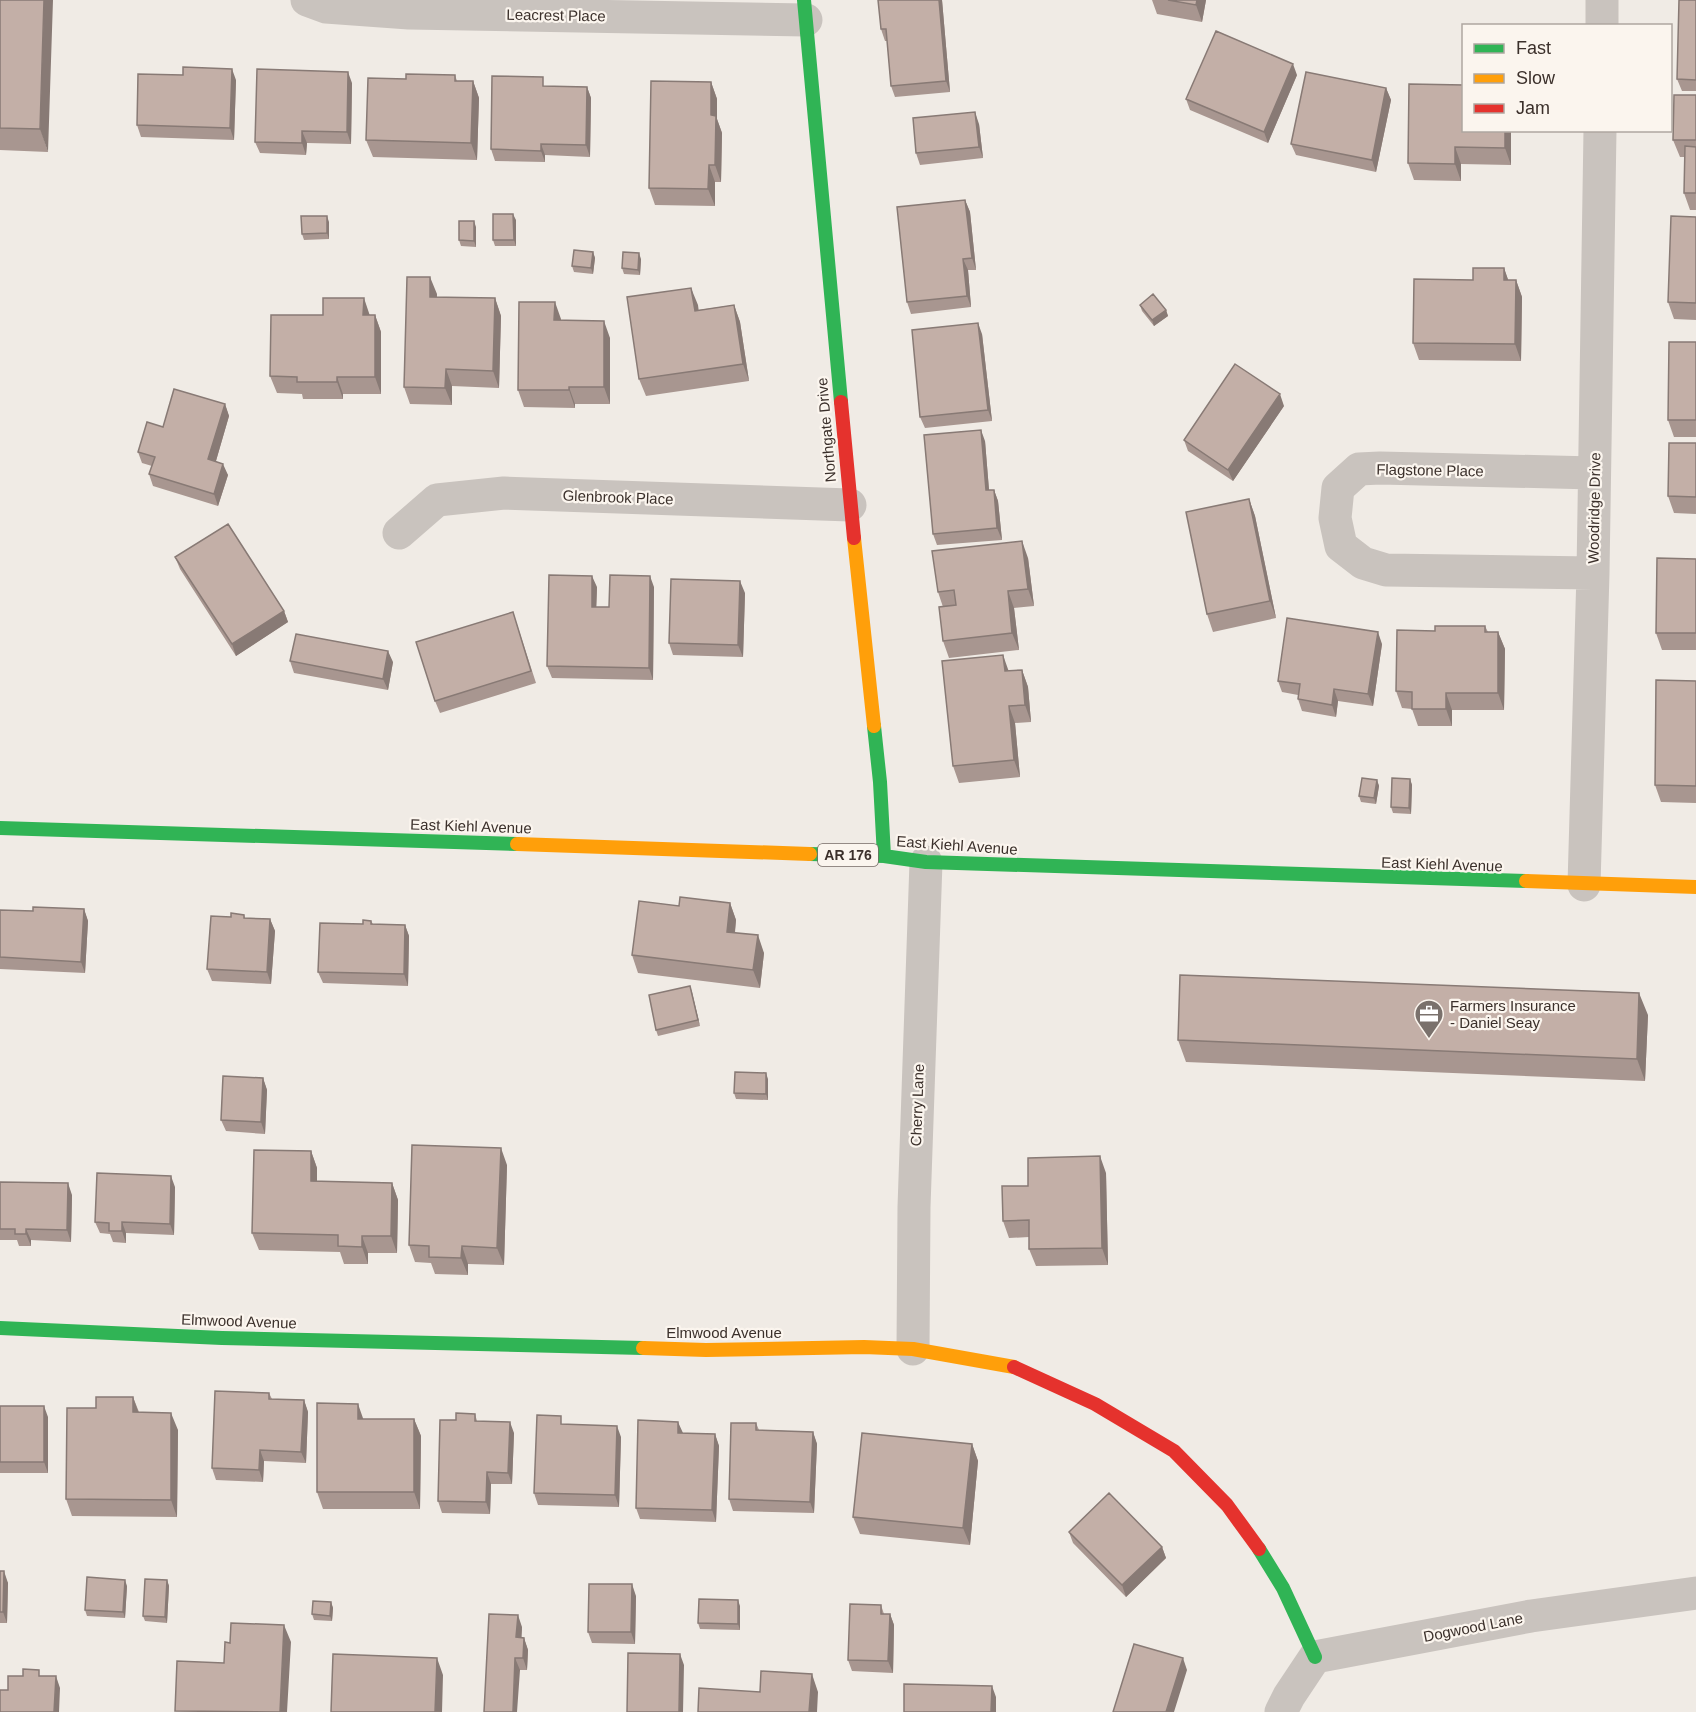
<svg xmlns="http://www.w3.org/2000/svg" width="1696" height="1712" font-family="Arial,sans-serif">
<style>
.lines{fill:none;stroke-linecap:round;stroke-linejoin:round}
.street{stroke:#c9c3be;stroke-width:33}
.fast{stroke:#30b455;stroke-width:14}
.slow{stroke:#ff9f0a;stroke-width:14}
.jam{stroke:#e5322d;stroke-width:14}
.wall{fill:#a89690}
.shaded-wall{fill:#887a75}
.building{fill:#c3afa7;stroke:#887a75;stroke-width:1.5}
.labels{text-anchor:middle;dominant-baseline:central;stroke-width:4.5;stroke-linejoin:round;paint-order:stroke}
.shield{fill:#fbf5ee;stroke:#756b66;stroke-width:1.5}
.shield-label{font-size:14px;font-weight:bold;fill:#3b302b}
.street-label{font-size:15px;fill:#3b302b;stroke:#fbf5ee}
.poi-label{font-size:15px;fill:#3b302b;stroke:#fbf5ee;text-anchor:start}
</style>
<rect width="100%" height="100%" fill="#f0ebe5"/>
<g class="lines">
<!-- street -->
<path class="street" d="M307,0L326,7L409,13L806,20
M1602,26V0
M399,533L437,500L504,493L850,505
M1593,573L1386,570L1363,563L1341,546L1335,518L1338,488L1359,469L1380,468L1594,473
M1584,885L1593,573L1600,130
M913,1349L914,1207L926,862
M1281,1712L1289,1696L1315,1657L1531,1616L1696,1593"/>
<!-- fast -->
<path class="fast" d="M804,0L841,402
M874,726L880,782L884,856
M0,828L517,844
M810,854L884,856L926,862L1526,881
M0,1328L222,1338L643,1348
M1259,1549L1283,1588L1315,1657"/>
<!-- slow -->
<path class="slow" d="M854,538L874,726
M517,844L810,854
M1526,881L1696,887
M643,1348L706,1350L864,1347L913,1349L1014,1367"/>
<!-- jam -->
<path class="jam" d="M841,402L854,538
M1014,1367L1095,1404L1174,1451L1227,1505L1259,1549"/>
</g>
<!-- wall -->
<path class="wall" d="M0,0L48,152L0,150Z
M942,0L950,92L895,97L891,86L887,41H885L881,29Z
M1152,0H1206L1202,22L1157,14Z
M1696,0V91H1682L1677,79Z
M455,75L457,81H473L479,98L477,160L373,157L366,140L406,79Z
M1297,75L1268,143L1190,110L1186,99Z
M236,80L234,140L141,137L137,125Z
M711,82L717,99V119L722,133L721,182H715V206L655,205L649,188Z
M352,83L351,144L307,143L306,155L260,153L255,142Z
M1409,84L1511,130V165L1461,164V181L1414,180L1408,163Z
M547,86L587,87L591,98L590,157L545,155V162L495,161L491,149Z
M1386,88L1391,100L1376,172L1296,155L1291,144Z
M1696,95V210H1690L1684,193L1685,157H1680L1673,140Z
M979,124L983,158L920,165L916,153Z
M965,200L970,212L976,270H968L971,307L911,314L907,302Z
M1696,217V320L1674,319L1668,302Z
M516,220V246H495L493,240Z
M329,222V239L304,240L302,234Z
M476,227V247L461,246L459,240Z
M593,252L595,258L593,274L574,272L572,266Z
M641,259L640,275L624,274L622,268Z
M1504,268L1508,280H1516L1522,297L1521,361L1419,360L1413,343Z
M437,294V297L495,298L501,316L499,388L452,386V405L410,404L404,387Z
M698,305V310L734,305L740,322L749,381L646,396L639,379Z
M1140,305L1166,310L1168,316L1154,326L1142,311Z
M370,315H375L381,332V394H343V399H303L302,394L277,393L270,376Z
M561,319V320L610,338V404H575V408L524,407L518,390Z
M982,334L992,421L925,428L920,417Z
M1696,342V437H1674L1668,420Z
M225,404L229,416L216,461L228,475L218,506L153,486L149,474L152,466L142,463L138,452L163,427Z
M1284,406L1233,481L1188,451L1184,440Z
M985,441L989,490H994L998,501L1002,540L937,545L933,534Z
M1696,443V514L1674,513L1668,496Z
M1249,499L1255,516L1276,618L1213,632L1207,614Z
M175,557L284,611L288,622L236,656L180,569Z
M1028,558L1034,606L1014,608L1019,650L949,658L943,641V607L938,592Z
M1696,559V650H1662L1656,633Z
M597,587L596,607H609L654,587L653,680L552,678L547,666Z
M745,593L743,657L673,655L669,643Z
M513,612L536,683L440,713L435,701Z
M1485,626L1488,632H1498L1505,649L1504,710H1452V726H1418L1412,709L1402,708L1396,691L1435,631Z
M1382,644L1373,706L1338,701L1336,717L1302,711L1298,699V695L1282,692L1278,681Z
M290,661L393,662L388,690L294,673Z
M1022,670L1028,687L1031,722L1015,723L1020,777L959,783L953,766L1009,671Z
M1696,681V803L1661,802L1655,785Z
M1410,779L1412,785L1411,814L1393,813L1391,807Z
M1377,780L1379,786L1376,804L1361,802L1359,796Z
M730,903L736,920L735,933L764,953L760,988L638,973L632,955L679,906Z
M84,909L88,921L85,973L0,969V910L33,911Z
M244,915L245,918L270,919L275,931L271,984L212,981L207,969L231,917Z
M371,921L373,924L405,925L409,936L408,986L323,983L318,972L363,924Z
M690,986L700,1026L658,1036L656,1030Z
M1648,1015L1645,1081L1186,1062L1178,1040Z
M263,1078L267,1090L265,1134L226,1131L221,1120Z
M768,1079V1100L736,1099L734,1093Z
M311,1151L317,1168V1181L392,1183L398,1200L397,1253H368V1264H344L340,1252L259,1250L252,1233Z
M507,1165L504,1265L468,1264V1275L435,1274L431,1263L415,1262L409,1245Z
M1106,1173L1108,1265L1036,1266L1029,1249V1237L1009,1238L1003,1221L1028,1186Z
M0,1182L72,1195L71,1242L31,1240V1246H19L17,1240H0Z
M175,1187L174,1235L126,1233V1243L113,1242L110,1234L100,1233L95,1222Z
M269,1393L272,1399L304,1400L308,1412L306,1463L264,1461L263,1482L216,1480L212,1468Z
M133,1397L139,1412L178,1430L177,1517L72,1516L66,1499L96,1408Z
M0,1406L48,1417V1473H0Z
M475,1414L477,1421L514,1433L512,1484H491L490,1514L442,1513L438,1501L456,1420Z
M414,1419L421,1436L420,1509H323L317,1492Z
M756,1423L759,1430L813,1432L817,1444L814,1513L733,1511L729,1499Z
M564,1424L621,1437L619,1507L538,1505L534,1493Z
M683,1433L715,1434L719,1446L716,1522L640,1519L636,1508Z
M972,1444L978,1461L970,1545L860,1534L853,1517Z
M1069,1532L1162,1547L1166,1558L1126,1597L1073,1543Z
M0,1571L8,1583L7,1623H0Z
M167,1580L169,1586L167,1623L145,1621L143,1616Z
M127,1586L125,1618L87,1616L85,1610Z
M636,1596L635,1644L592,1643L588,1632Z
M331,1602L333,1608L332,1621L314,1620L312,1614Z
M881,1605L884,1614H890L894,1625L893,1673L852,1671L848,1660Z
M740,1606V1630L700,1629L698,1623Z
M522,1627L521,1638H524L528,1650L527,1670H520L484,1712Z"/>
<!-- shaded-wall -->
<path class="shaded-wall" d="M44,0H53L48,152L40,129Z
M939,0H942L950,92L946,81Z
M1197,0H1206L1202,22L1196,5Z
M1293,64L1297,75L1268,143L1264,132Z
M232,69L236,80L234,140L230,128Z
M348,72L352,83L351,144L347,132Z
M473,81L479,98L477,160L471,143Z
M711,82L717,99V119L722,133L721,182L715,165L711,115Z
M587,87L591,98L590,157L586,145Z
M1386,88L1391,100L1376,172L1372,160Z
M975,112L979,124L983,158L979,147Z
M1505,130H1511V165L1505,148Z
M302,131L307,143L306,155L302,143Z
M541,144L545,155V162L541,151Z
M1455,147L1461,164V181L1455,164Z
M709,165L715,182V206L708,189Z
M965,200L970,212L976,270L972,258Z
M513,214L516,220V246L514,240Z
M327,216L329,222V239L327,233Z
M474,221L476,227V247L474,241Z
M593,252L595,258L593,274L591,268Z
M639,253L641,259L640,275L638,270Z
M963,259L968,270L971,307L967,296Z
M1504,268L1510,285L1504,280Z
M430,277L437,294L436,314L430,297Z
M1516,280L1522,297L1521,361L1515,344Z
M691,288L698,305L701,328L695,311Z
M364,298L370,316L363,315Z
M495,298L501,316L499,388L493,371Z
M555,302L561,319L560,337L554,320Z
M734,305L740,322L749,381L743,364Z
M1166,310L1168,316L1154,326L1152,320Z
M375,315L381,332V394L375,377Z
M604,321L610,338V404L604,387Z
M978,323L982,334L992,421L988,410Z
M446,369L452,386V405L445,388Z
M337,377L343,394V399L337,382Z
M569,387L575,404V408L569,390Z
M1280,394L1284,406L1233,481L1228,470Z
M225,404L229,416L213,471L208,459Z
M981,430L985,441L990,502L986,490Z
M223,464L228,475L218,506L214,494Z
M994,490L998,501L1002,540L997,528Z
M1249,499L1255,516L1276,618L1270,601Z
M1022,541L1028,558L1034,606L1028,589Z
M592,576L597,587L596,618L592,607Z
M650,576L654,587L653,680L649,668Z
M740,581L745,593L743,657L738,645Z
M1008,591L1014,608L1019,650L1012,633Z
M284,611L288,622L236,656L232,644Z
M1378,632L1382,644L1373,706L1368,694Z
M1498,632L1505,649L1504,710L1498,693Z
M388,651L393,662L388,690L383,679Z
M1003,655L1009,672L1005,671Z
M1022,670L1028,687L1031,722L1025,705Z
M1334,689L1338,701L1336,717L1332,705Z
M1446,693L1452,710V726L1446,709Z
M1009,706L1015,723L1020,777L1014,760Z
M1410,779L1412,785L1411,814L1409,808Z
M1377,780L1379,786L1376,804L1374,798Z
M730,903L736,920L733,949L727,932Z
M84,909L88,921L85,973L81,962Z
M270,919L275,931L271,984L267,972Z
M405,925L409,936L408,986L404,974Z
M758,935L764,953L760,988L753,970Z
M690,986L692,992L700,1026L698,1020Z
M1639,993L1648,1015L1645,1081L1637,1059Z
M766,1073L768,1079V1100L766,1094Z
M263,1078L267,1090L265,1134L261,1122Z
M501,1148L507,1165L504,1265L497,1248Z
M311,1151L317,1168V1198L311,1181Z
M1100,1156L1106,1173L1108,1265L1102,1248Z
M171,1176L175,1187L174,1235L170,1224Z
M68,1183L72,1195L71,1242L67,1230Z
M392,1183L398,1200L397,1253L391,1236Z
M122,1222L126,1233V1243L122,1231Z
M26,1229L31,1240V1246L26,1234Z
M362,1236L368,1253V1264L362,1247Z
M462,1246L468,1264V1275L461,1258Z
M133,1397L139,1414L133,1412Z
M304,1400L308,1412L306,1463L301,1452Z
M358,1404L364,1421L358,1419Z
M44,1406L48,1417V1473L44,1462Z
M171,1413L178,1430L177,1517L171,1500Z
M414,1419L421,1436L420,1509L414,1492Z
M510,1422L514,1433L512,1484L508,1473Z
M678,1422L683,1433H678Z
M617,1426L621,1437L619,1507L615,1495Z
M813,1432L817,1444L814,1513L810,1502Z
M715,1434L719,1446L716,1522L712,1510Z
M972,1444L978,1461L970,1545L963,1528Z
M260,1450L264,1461L263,1482L259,1470Z
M487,1472L491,1484L490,1514L486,1502Z
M1162,1547L1166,1558L1126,1597L1122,1585Z
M4,1571L8,1583L7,1623L3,1612Z
M125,1580L127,1586L125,1618L123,1612Z
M167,1580L169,1586L167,1623L165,1617Z
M632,1584L636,1596L635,1644L631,1632Z
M738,1600L740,1606V1630L738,1624Z
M331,1602L333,1608L332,1621L330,1616Z
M890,1614L894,1625L893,1673L888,1661Z
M518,1615L522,1627L521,1649L516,1637Z
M284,1625L291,1642L287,1712H280Z
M524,1638L528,1650L527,1670L523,1658Z
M680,1654L684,1665L683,1712H679Z
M437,1658L443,1675L442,1712H435Z
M515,1658L520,1670L517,1712H513Z
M1183,1658L1187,1670L1174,1712H1166Z
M812,1674L818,1692L817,1712H809Z
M56,1676L60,1688L59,1712H54Z
M992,1686L996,1697V1712H991Z"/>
<!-- building -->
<path class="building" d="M0,0H44L40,129L0,128Z
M878,0H939L946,81L891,86L886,29H881Z
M1168,0H1197L1196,5Z
M1679,0H1696V80L1677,79Z
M1216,31L1293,64L1264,132L1186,99Z
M183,67L232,69L230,128L137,125L138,74L183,75Z
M257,69L348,72L347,132L302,131V143L255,142Z
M1306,72L1386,88L1372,160L1291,144Z
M406,74L455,75V81H473L471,143L366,140L368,78L406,79Z
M492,76L543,77V86L587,87L586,145L541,144V151L491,149Z
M651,81L711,82V115L716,116L715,165H709L708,189L649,188Z
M1409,84L1464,85V130H1505V148L1455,147V164L1408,163Z
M1674,95H1696V140H1673Z
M975,112L979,147L916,153L913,118Z
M1685,146L1696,147V193H1684Z
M965,200L972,258L963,259L967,296L907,302L897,207Z
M493,214H513L514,240H493Z
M301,216H327V233L302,234Z
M1671,216L1696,217V303L1668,302Z
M459,221H474V241L459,240Z
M574,250L593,252L591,268L572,266Z
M623,252L639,253L638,270L622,268Z
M1473,268H1504V280H1516L1515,344L1413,343L1414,279L1473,280Z
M407,277H430V297L495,298L493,371L446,369L445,388L404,387Z
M691,288L695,311L734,305L743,364L639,379L627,297Z
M1153,294L1166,310L1152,320L1140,305Z
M323,298H364L363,315H375V377H337V382H297V377L270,376L271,315H323Z
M519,302H555L554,320L604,321V387H569V390H518Z
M978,323L988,410L920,417L912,330Z
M1669,342H1696V420H1668Z
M1235,364L1280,394L1228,470L1184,440Z
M174,389L225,404L208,459L223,464L214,494L149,474L155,457L138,452L147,422L163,427Z
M981,430L986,490H994L997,528L933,534L924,435Z
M1669,443H1696V497L1668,496Z
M1249,499L1270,601L1207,614L1186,512Z
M228,524L284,611L232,644L175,557Z
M1022,541L1028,589L1008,591L1012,633L943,641L939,607L956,605L954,590L938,592L932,551Z
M1657,558L1696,559V633H1656Z
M549,575L592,576V607H609L610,575L650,576L649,668L547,666Z
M671,579L740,581L738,645L669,643Z
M513,612L531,671L435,701L416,642Z
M1287,618L1378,632L1368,694L1334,689L1332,705L1298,699L1300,684L1278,681Z
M1435,626H1485V632H1498V693H1446V709H1412V692L1396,691L1397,630L1435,631Z
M296,634L388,651L383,679L290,661Z
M1003,655L1005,671L1022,670L1025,705L1009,706L1014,760L953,766L942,661Z
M1656,680L1696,681V786L1655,785Z
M1362,778L1377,780L1374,798L1359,796Z
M1392,778L1410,779L1409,808L1391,807Z
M680,897L730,903L727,932L758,935L753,970L632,955L639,901L679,906Z
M33,907L84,909L81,962L0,957V910L33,911Z
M231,913L244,915V918L270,919L267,972L207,969L211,916L231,917Z
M363,920L371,921V924L405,925L404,974L318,972L320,923L363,924Z
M1180,975L1639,993L1637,1059L1178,1040Z
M690,986L698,1020L656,1030L649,995Z
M735,1072L766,1073V1094L734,1093Z
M223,1076L263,1078L261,1122L221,1120Z
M412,1145L501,1148L497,1248L462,1246L461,1258L429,1257V1246L409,1245Z
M254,1150L311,1151V1181L392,1183L391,1236H362V1247L338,1246V1235L252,1233Z
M1100,1156L1102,1248L1029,1249V1220L1003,1221L1002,1186H1028V1158Z
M97,1173L171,1176L170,1224L122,1222V1231H109V1223L95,1222Z
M0,1182L68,1183L67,1230L26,1229V1234H15V1229H0Z
M215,1391L269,1393V1399L304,1400L301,1452L260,1450L259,1470L212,1468Z
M96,1397H133V1412L171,1413V1500L66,1499L67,1408H96Z
M317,1403L358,1404V1419H414V1492H317Z
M0,1406H44V1462H0Z
M456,1413L475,1414V1421L510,1422L508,1473L487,1472L486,1502L438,1501L440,1420H456Z
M537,1415L561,1416V1424L617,1426L615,1495L534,1493Z
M638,1420L678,1422V1433L715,1434L712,1510L636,1508Z
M731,1423H756V1430L813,1432L810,1502L729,1499Z
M862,1433L972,1444L963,1528L853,1517Z
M1109,1493L1162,1547L1122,1585L1069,1532Z
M0,1571H4L3,1612H0Z
M87,1577L125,1580L123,1612L85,1610Z
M145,1579L167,1580L165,1617L143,1616Z
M589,1584H632L631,1632H588Z
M699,1599L738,1600V1624L698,1623Z
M313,1601L331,1602L330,1616L312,1614Z
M850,1604L881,1605V1614H890L888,1661L848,1660Z
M489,1614L518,1615L516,1637L524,1638L523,1658H515L513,1712H484Z
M231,1623L284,1625L280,1712L175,1711L177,1661L224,1663L225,1642L230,1643Z
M1134,1644L1183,1658L1166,1712H1113Z
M628,1653L680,1654L679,1712H627Z
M333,1654L437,1658L435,1712H331Z
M23,1669L39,1670V1676H56L54,1712H0V1690H8V1676H23Z
M761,1671L812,1674L809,1712H698L699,1688L760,1692Z
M904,1684L992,1686L991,1712H904Z"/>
<!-- icons -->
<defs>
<g id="office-pin" transform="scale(1.5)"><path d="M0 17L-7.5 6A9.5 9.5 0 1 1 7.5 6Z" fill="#7a716c" stroke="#fbf5ee"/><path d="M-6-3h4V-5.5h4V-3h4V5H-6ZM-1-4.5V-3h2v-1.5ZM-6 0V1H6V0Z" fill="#fff"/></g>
</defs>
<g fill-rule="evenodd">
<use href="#office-pin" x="1429" y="1014"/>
</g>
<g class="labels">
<!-- shield labels -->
<rect class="shield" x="818" y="844" width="60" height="22" rx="4.5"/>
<g class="shield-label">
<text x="848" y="855">AR 176</text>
</g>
<!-- street labels -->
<g class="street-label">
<text transform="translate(556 15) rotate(1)">Leacrest Place</text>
<text transform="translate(826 430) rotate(-95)">Northgate Drive</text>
<text transform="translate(1430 470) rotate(1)">Flagstone Place</text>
<text transform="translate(618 497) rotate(2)">Glenbrook Place</text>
<text transform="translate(1594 508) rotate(-89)">Woodridge Drive</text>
<text transform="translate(471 826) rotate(2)">East Kiehl Avenue</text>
<text transform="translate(957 845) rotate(4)">East Kiehl Avenue</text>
<text transform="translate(1442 864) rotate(2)">East Kiehl Avenue</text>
<text transform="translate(917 1105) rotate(-88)">Cherry Lane</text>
<text transform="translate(239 1321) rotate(2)">Elmwood Avenue</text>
<text x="724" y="1332">Elmwood Avenue</text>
<text transform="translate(1473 1627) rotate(-11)">Dogwood Lane</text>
</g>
<!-- poi labels -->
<g class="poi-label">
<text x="1450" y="1005">Farmers Insurance<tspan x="1450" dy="17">- Daniel Seay</tspan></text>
</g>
</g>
<!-- legend -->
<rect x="1462" y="24" width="210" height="108" fill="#fbf5ee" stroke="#aea6a0" stroke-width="1.5"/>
<rect x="1474" y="44" width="30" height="9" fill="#30b455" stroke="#aea6a0" stroke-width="1.5"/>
<text x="1516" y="54" font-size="18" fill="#3b302b">Fast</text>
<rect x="1474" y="74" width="30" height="9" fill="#ff9f0a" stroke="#aea6a0" stroke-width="1.5"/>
<text x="1516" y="84" font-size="18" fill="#3b302b">Slow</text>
<rect x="1474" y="104" width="30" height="9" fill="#e5322d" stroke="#aea6a0" stroke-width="1.5"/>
<text x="1516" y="114" font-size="18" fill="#3b302b">Jam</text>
</svg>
